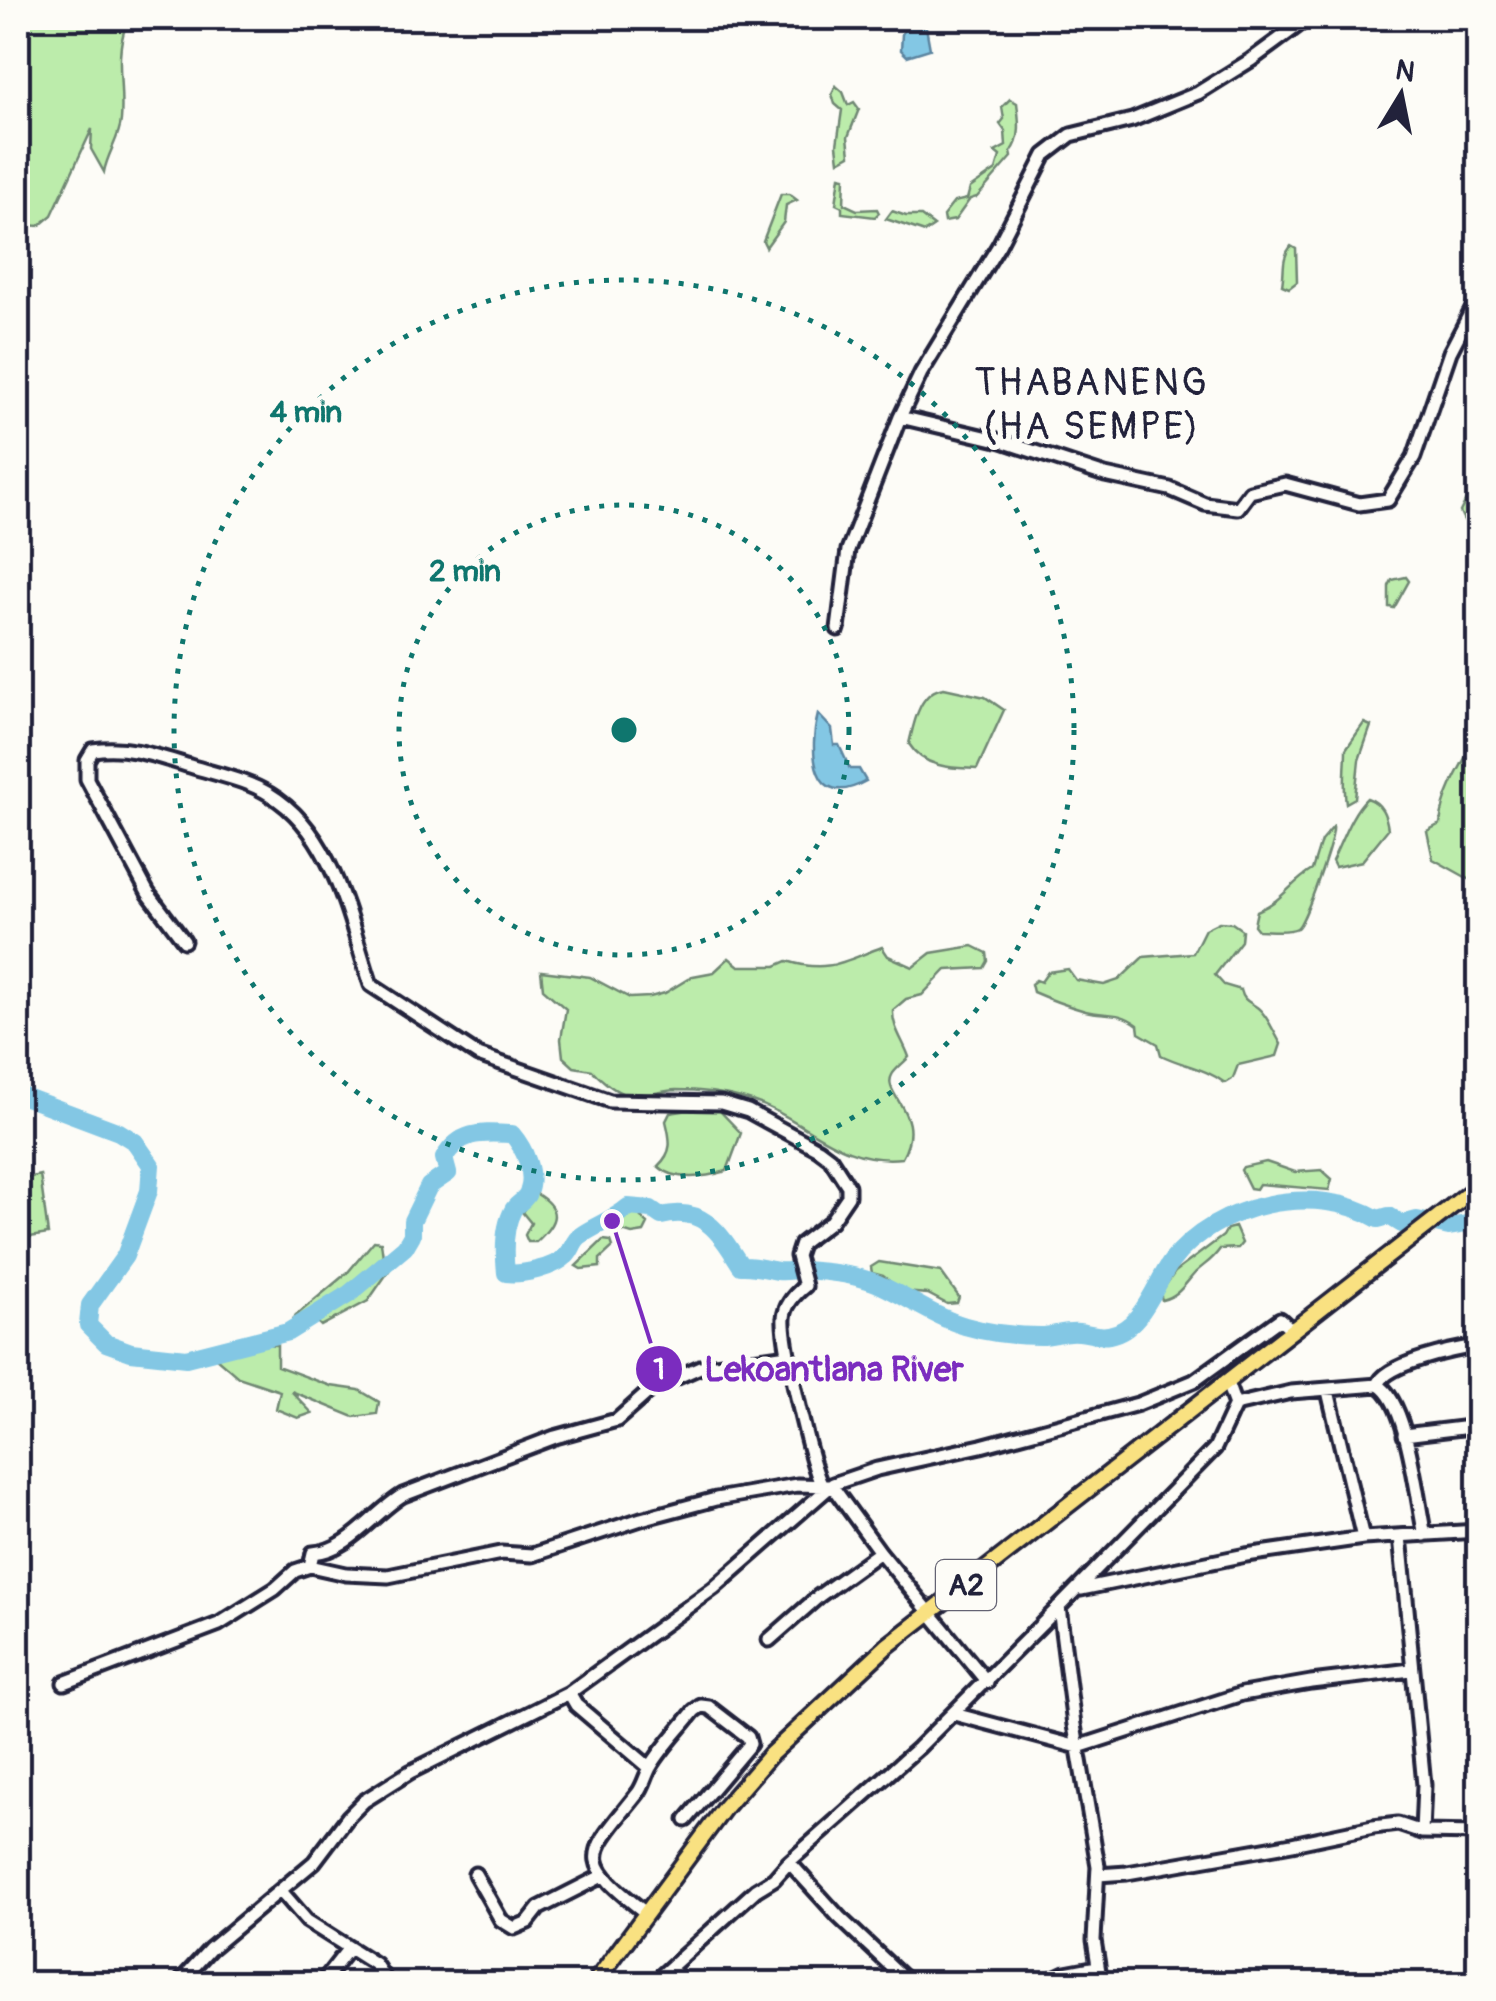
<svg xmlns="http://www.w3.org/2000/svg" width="1496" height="2001" font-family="Pangolin,sans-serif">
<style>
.green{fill:#bcecab;stroke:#6f8773;stroke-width:2.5}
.water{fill:#83c7e4;stroke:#5c85a0;stroke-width:2.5}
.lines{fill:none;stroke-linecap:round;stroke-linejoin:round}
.river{stroke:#83c7e4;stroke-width:18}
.minor-casing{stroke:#22223b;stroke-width:19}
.major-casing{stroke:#22223b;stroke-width:21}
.minor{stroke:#fdfcf7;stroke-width:11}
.major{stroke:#f9e181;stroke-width:14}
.ring{fill:none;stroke:#0f766e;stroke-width:5;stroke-dasharray:5 10}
.labels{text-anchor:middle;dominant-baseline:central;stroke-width:10;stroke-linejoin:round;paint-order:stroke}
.shield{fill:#fdfcf7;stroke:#646373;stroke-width:2.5}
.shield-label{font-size:30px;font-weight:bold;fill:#22223b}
.quarter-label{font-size:38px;letter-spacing:2.5px;fill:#22223b;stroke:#fdfcf7}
.centre{fill:#0f766e;stroke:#fdfcf7;stroke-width:5}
.ring-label{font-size:30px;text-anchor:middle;font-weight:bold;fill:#0f766e;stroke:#fdfcf7;stroke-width:10;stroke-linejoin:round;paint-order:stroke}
.leader{fill:none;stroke:#7b2cbf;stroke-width:4}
.callout-dot{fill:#7b2cbf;stroke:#fdfcf7;stroke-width:4}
.mark-label{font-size:30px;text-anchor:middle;font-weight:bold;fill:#fff}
.callout-label{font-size:35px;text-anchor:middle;font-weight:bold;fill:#7b2cbf;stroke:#fdfcf7;stroke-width:10;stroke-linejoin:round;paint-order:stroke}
</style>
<rect width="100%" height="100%" fill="#fdfcf7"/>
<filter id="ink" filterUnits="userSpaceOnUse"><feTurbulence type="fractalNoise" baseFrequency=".01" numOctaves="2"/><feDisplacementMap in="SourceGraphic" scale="20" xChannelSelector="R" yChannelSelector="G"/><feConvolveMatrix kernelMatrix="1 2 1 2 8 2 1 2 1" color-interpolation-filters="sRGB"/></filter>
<g filter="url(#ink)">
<!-- green -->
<path class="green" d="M18,18H123L126,25C114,58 124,86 121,120C120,137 107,154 104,172L91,149L92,129L52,215L39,226L18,224Z
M836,86L843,92L848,105L854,102L859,109L848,137L850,155L839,161L837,145L842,110L835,104L832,94Z
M1010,99L1017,103C1019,119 1022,140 1011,152L1012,157L977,197L970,199L955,220L944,222L943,216L954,202L967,199L970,188L996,170L1000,156L995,152L1006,146L1005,131L1000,124L1004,119L1002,107Z
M840,176L845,177L844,204L857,210L877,209L879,213L875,217L842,213V207L836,204Z
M781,194H789L797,200L786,205L784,222L766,247L763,241Z
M892,211L906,216H921L934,226L925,232L886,219Z
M1291,246L1296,249L1297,282L1289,288L1282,285C1285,270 1281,258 1291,246Z
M1470,492L1478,496V528C1465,527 1465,522 1460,512Z
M1406,577L1409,581L1394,608L1389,607V586L1392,580Z
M944,688L985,697L1004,710L977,769C952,768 924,768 909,744C914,723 919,691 944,688Z
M1364,723L1371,726L1359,760L1355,798L1346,803C1343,784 1346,768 1346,749Z
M1478,745V884L1433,859L1427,831L1440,824C1443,796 1458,770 1472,746Z
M1367,798C1382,803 1386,815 1388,829L1362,861L1335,867L1332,861C1342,841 1351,813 1367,798Z
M1333,827C1335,837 1304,925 1297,928C1287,933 1269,930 1258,930L1254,925L1257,911C1284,900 1289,884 1312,870L1321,841Z
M1219,922L1232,923L1242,930L1241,941L1215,975L1224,985L1241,990C1244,1002 1249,1001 1258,1008C1268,1016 1274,1033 1281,1044L1277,1056L1238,1065L1233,1078L1225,1083C1206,1068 1183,1066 1161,1055L1158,1044L1139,1033L1138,1025C1117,1009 1104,1017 1082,1010C1065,1005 1049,999 1033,992L1031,984L1036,980L1041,982L1048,972L1068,969L1076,980L1104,985L1119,980L1143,957L1193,953L1205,929Z
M973,946L987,953L988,961L984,968L946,970L922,995L906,999L893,1010C892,1027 903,1040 909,1057C904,1063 895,1069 892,1075C881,1095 927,1113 902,1158C835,1165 804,1115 745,1099C724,1093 699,1090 676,1090C659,1091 639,1099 622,1093C612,1089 599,1078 592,1070L574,1067L563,1057L561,1039L566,1009L543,989L541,971L590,977L630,998L650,997L665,993L693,976L714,972L729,958L739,966H776L787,961C828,974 844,961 882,947L888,956L913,967L931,953Z
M708,1107L717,1108L741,1133L727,1171C706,1177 675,1182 658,1166C673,1152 671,1141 666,1121L670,1113Z
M1266,1162L1295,1172L1322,1170L1332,1179L1329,1190L1259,1184L1256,1189L1250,1188L1241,1170L1243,1167Z
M40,1175L48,1234L18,1239V1180Z
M535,1193C563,1209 557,1223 536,1242H528L525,1235L531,1223L522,1212Z
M630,1213L639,1215L648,1224L644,1232L632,1234L619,1230L622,1218Z
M1235,1227L1242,1243L1238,1248L1220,1249C1211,1262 1205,1263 1195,1273C1184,1285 1179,1296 1162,1300L1160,1293L1175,1272L1223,1236L1227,1229Z
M603,1240L611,1241L613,1247L600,1259V1267L581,1269L576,1266Z
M374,1241L381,1242L383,1257L393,1265L368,1301L321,1326L317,1322L316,1311L294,1323L293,1319L300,1312L348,1272Z
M879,1262L941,1272L959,1297L957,1303L947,1304L928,1294L903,1292L883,1276L872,1273L871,1267Z
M256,1344L277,1345V1366L331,1386L359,1390L379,1402L377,1414L354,1417L291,1391L312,1413L298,1418L276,1409L280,1391L238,1377L216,1358Z"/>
<!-- water -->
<path class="water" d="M909,23H918L926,27L930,49L907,56L901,50L902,34Z
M818,714L832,729L834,745H839L850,769H859L866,781C811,812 809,749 818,714Z"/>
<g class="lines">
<!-- river -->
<path class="river" d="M18,1094L119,1132L135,1142L151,1165L149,1191L125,1256L90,1305L88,1325L106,1343L131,1352L186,1358L288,1332L349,1294L405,1247L412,1235V1221L429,1186L448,1173L444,1158C461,1129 484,1133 512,1134C524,1148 536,1173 528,1193C526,1200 516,1204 513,1210C503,1228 504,1254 506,1273C522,1275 554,1268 566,1256C572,1251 573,1241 580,1236C595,1225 613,1220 628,1207L651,1209L661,1216C704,1205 720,1233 741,1266C754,1265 765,1269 778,1271C786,1272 793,1270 801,1270C824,1271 854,1274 876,1283C906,1296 934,1317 965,1326C989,1333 1016,1336 1041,1336C1053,1336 1067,1330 1079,1332C1090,1333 1097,1337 1109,1335C1142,1329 1154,1286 1171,1262C1215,1203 1316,1182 1378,1219L1389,1216L1402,1224L1417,1220L1449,1227L1478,1222"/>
<!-- minor casing -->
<g class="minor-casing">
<path id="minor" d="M900,417L1002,441L1105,475L1170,489L1205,504L1238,508L1250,492L1285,484L1359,504L1388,500L1414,457L1450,352L1478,298
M838,629L848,550L900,417L921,373L999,245L1045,155L1071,135L1132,120L1198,93L1251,60L1308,18
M184,941L148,893L87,779V760L93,750C128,745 157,756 190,766C215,774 247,780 269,794C334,833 349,920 371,985L478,1055L610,1101L721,1103L748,1111L818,1149L830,1158L848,1186V1196L831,1221L801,1244L797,1256L805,1286C795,1294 785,1304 784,1318C782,1339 811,1466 822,1486
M1378,1385C1385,1363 1456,1349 1478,1346
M1328,1391L1363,1538
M1235,1405L1291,1392L1378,1385C1408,1401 1417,1501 1425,1535
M1404,1435L1478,1426
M1400,1536L1424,1785L1422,1832
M310,1566L313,1553C349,1551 374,1512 403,1495L555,1437L617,1420L653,1388L700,1367L788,1355
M1081,1589L1246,1555L1363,1538L1478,1531
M769,1640L819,1596L880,1552
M64,1683L219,1624L275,1589L295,1571L310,1566L346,1574L388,1576L501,1553L532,1555L641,1519L716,1499L797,1485L832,1486L880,1552L987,1682
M569,1693L576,1705L650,1768
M954,1714L1078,1747L1242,1694L1311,1682L1411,1670
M789,1862L839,1917L910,1984
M475,1874L501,1920L514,1928L528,1922L539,1908L604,1875
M1098,1875L1127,1873L1292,1844L1373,1827L1398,1824L1422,1832L1478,1833
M281,1891L307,1921L375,1964L388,1984
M646,1913C574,1858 589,1855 638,1793C644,1785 646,1774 651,1766C663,1746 680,1729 694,1711L701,1706L709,1707L748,1737L750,1744L686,1820
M671,1969L685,1984
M178,1984L210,1949L314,1862L348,1817L364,1801L410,1772L569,1693L714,1588L833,1484L877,1469L981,1446L1138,1404L1194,1381L1280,1319L1293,1331
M321,1984L349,1948
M497,1984L498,1982
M652,1984L756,1890L774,1879L789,1862L918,1748L1059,1607
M1041,1984L1065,1973L1097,1967
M1101,1984L1094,1940L1098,1866L1074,1725L1059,1607L1215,1448L1235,1405L1227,1383"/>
</g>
<!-- major casing -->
<g class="major-casing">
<path id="major" d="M594,1984L725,1807L770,1755L887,1646L1478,1186"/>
</g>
<!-- minor -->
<use href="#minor" class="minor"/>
<!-- major -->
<use href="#major" class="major"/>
</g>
</g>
<!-- distance rings -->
<g class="ring">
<circle cx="624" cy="730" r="225"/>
<circle cx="624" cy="730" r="450"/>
</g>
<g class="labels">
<!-- shield labels -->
<rect class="shield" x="936" y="1560" width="60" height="50" rx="8"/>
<g class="shield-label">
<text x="966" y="1585">A2</text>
</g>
<!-- quarter labels -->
<g class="quarter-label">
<text x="1092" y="383">THABANENG<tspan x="1092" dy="44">(HA SEMPE)</tspan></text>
</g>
</g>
<circle cx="624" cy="730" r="15" class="centre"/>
<g class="ring-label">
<text x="306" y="422">4 min</text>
<text x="465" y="581">2 min</text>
</g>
<!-- callouts -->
<path class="leader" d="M612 1221L659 1369"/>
<g class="callout-dot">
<circle cx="612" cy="1221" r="10"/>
<circle cx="659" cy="1369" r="25"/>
</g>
<g class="mark-label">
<text x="659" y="1379">1</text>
</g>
<g class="callout-label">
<text x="834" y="1381">Lekoantlana River</text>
</g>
<!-- margin -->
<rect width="1496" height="2001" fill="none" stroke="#fdfcf7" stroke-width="60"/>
<rect x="30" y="30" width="1436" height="1941" fill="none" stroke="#22223b" stroke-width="4" filter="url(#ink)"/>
<!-- north arrow -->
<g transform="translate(1401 95) rotate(10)" stroke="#fdfcf7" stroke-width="8" paint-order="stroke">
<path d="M0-8L18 38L0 25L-18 38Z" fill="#22223b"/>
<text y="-15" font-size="28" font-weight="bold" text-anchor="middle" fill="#22223b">N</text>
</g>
</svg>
